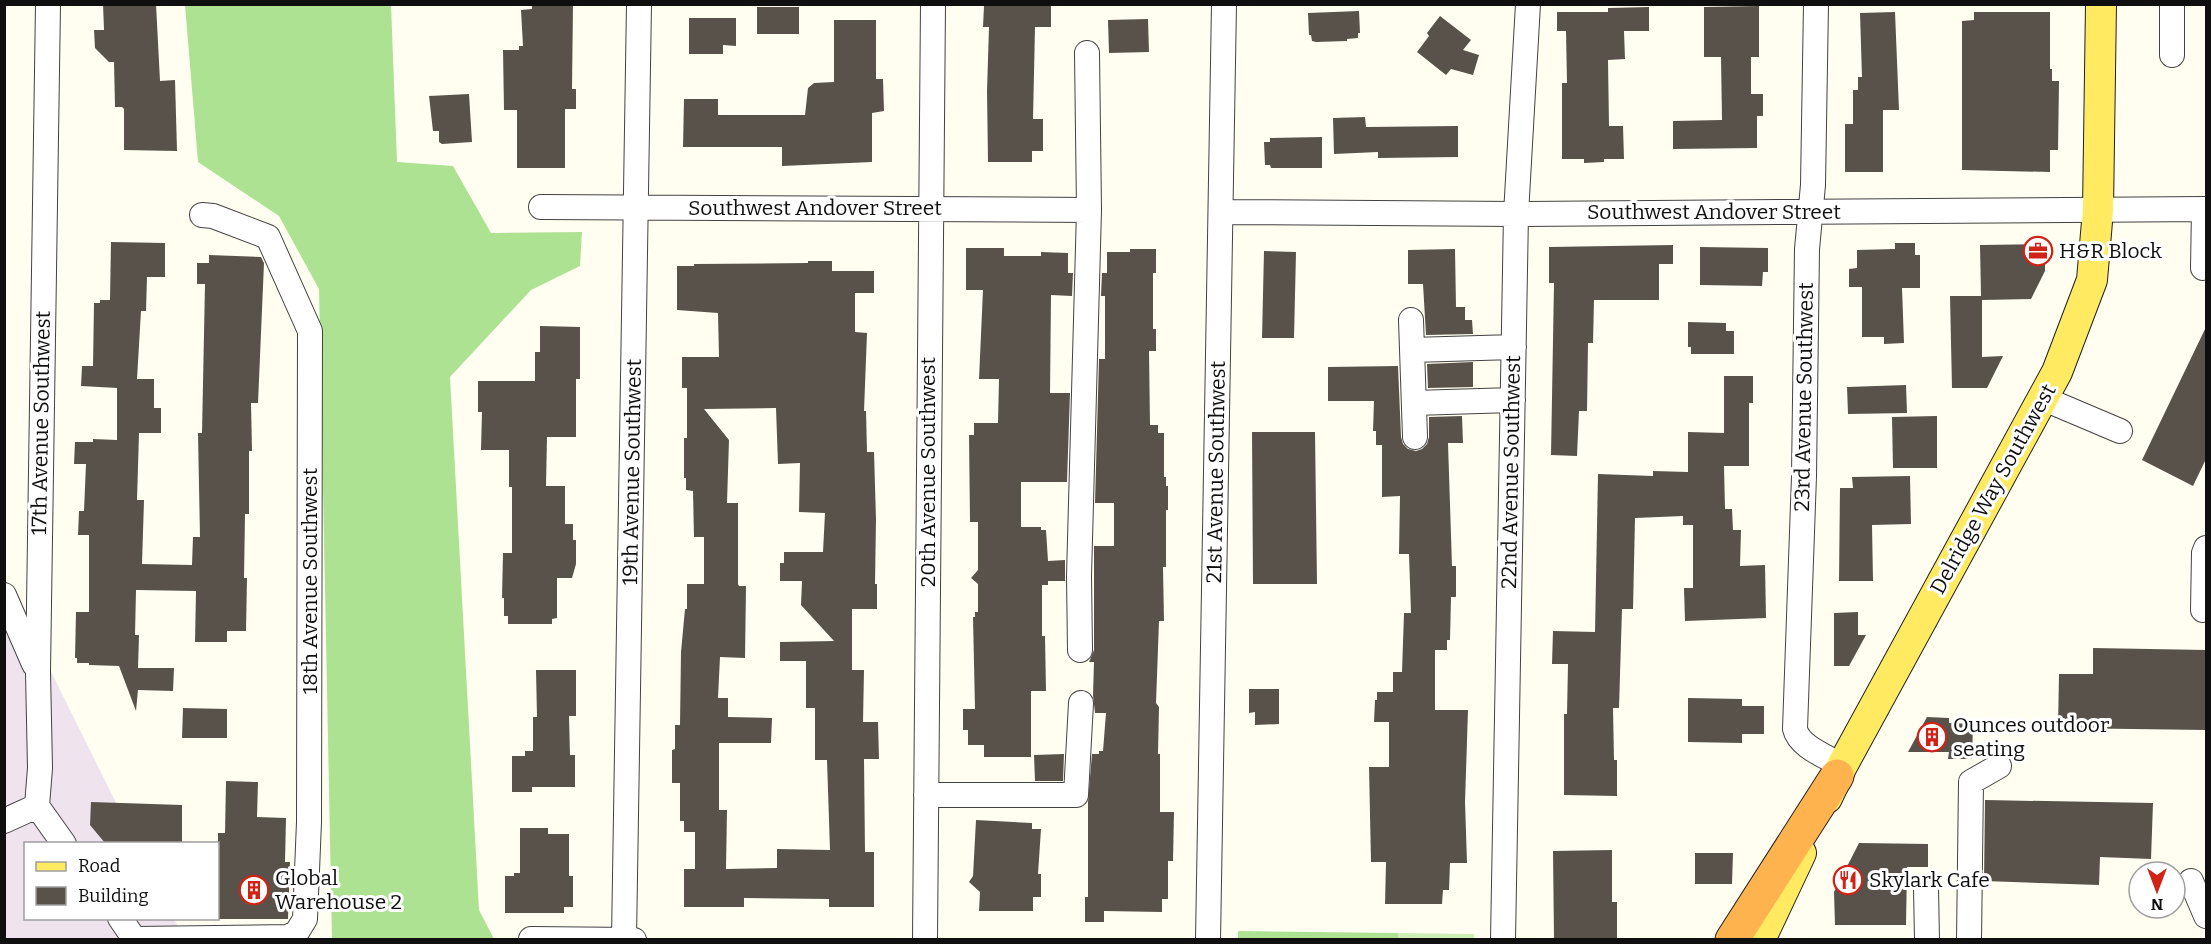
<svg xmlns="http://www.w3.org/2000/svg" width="2211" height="944" font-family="Bitter,serif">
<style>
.industrial{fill:#efe3ee}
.green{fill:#cdefb5}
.forest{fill:#ade293}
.building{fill:#59524a;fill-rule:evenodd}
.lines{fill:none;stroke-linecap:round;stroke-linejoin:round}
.minor-casing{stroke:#424242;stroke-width:26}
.major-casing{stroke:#202020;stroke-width:32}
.highway-casing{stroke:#202020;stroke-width:35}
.minor{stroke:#fff;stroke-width:24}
.major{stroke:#ffea61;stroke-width:30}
.highway{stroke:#ffb34f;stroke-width:33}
.labels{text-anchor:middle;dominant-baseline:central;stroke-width:6;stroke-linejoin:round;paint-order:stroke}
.street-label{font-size:21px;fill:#0f0f0f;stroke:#fff}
.poi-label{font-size:21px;fill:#0f0f0f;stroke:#fff;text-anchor:start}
</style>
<rect width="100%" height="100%" fill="#fffef1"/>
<!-- industrial -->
<path class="industrial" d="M4,577L136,843L26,844V918L174,919L184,939H5Z"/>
<!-- green -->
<path class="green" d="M1398,933L1474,934V939H1398Z"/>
<!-- forest -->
<path class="forest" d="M185,5H391L397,162L453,166L491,233L582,232L580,266L531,290L450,377L479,910L494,939H332L319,289L279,216L198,162Z
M1238,931L1398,933V939H1238Z"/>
<!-- building -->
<path class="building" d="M103,4H156L160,81L175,80L177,151L124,150V109L122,107H115L114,62H109L95,48L94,30H104Z
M532,4H573L572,89H576V109H565V168H517V110H504L503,50H519V46H523L521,10L532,9Z
M984,6H1051V27H1035L1033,119H1043V151H1032V162H988L987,91L989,27H983Z
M1759,6V57H1751V94H1763V116H1757V148L1673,149V121L1722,120L1721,57H1704V7Z
M757,7H799V34H757Z
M1649,7V31H1624L1625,59L1608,60L1609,126H1623L1624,159H1604V162L1584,163V159H1562V83H1567L1566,31H1557V12H1608V8Z
M1359,11L1360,33H1358V38L1347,39V41L1316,42L1312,41L1311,35H1309L1308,13Z
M1895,12L1899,110H1883V172H1845V124H1853V90H1858V77H1862L1860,13Z
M1974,12H2050V69H2052V81H2059L2058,150H2050V172L1962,170V21L1974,20Z
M1440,16L1471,40L1463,50L1479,55L1473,75L1451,69L1446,75L1417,52L1429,36L1427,33Z
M689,18H736V46L723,45V54H689Z
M1148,19L1149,52L1109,53L1108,20Z
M834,20H876V79H883L884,111L872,113V162L782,166V147H683L684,99H718V115H805L808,88L814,83L834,82Z
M469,94L472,142L442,144L439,142V131H433L429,96Z
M1365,117L1366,127L1458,126V157L1378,158V152L1334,154L1333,118Z
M1322,137V168H1271L1270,165H1265L1264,142H1270V138Z
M111,242L165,243V277H147L146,311H141L137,379H154V408H161V433H139L137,500H144L142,564L192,565L193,537H200L198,433H202L205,284H197V263H209V255L261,257L264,263L258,403H251L252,451H249V514H245L244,578H247L246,631H227V642H195L196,591L136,590L135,635H139L138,668H174L173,691L138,690L136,711L119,666L89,665V663H77V658H75L76,612H89V535H78L79,511H84L86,464H74L75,442H93V439L117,440V388L81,386L82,366H93L94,303H100V300H110Z
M1895,243H1915V255H1920V288H1902L1904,343L1884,344V337H1862V287H1849V269L1857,268V250L1895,249Z
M2045,244V271L2031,299L1982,300V357L2003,356L1987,388H1952L1950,296H1981L1980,245Z
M1673,245V264H1659V300H1594L1593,343H1588L1587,411H1579L1577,456L1551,455L1554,283H1549V247Z
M1700,247L1768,248V272H1763L1762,286L1700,285Z
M966,248H1004V256H1041V252L1068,253V273H1073L1072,296L1051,295L1050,393H1070L1067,482H1021V527H1041V530H1046L1048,561L1065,560V581H1048V585H1042V636H1045L1046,691H1031V757H984V745H968V730H963V709H975L973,617H975V612H978V584L971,578L978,570V522H970L969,435H974V423H998L999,379H979L983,290H966Z
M1130,249H1156V273H1153V329H1156V351H1149L1150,425H1158V433H1164V477H1166V486H1168V510H1166V567H1163L1164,621H1159L1156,703L1159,707L1158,754H1160V812H1174L1173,861H1168V899H1162V912L1104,911V922H1085V897H1088V802L1092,754H1099V751H1103L1106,713H1095L1093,695L1094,662H1089L1094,650V546H1114V503H1095L1099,359H1105V296H1101L1102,273H1107V252H1130Z
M1455,249L1456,307H1465V320H1472L1473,334L1426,335L1423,284H1408V250Z
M1264,251L1296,252L1294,338H1262Z
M808,261H832V271H874V293H855V332L867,333L864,411H866L867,452H874L876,519L875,584H877V609H852V670H864L863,722H878L879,759H864L865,852H874V907H829V899L744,898V907H684V869H695V832H684V821H680V783H672V750L675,749V725H680L681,652L685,609H687V584H704V537H694L693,491L686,490V478H684V438H687V388H682V357H719L718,313L677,310V266H694V264L808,263ZM776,408L778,464L800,463L799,512L825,513L823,552H784V563H780V581H802L801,605L834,641L780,642V661H806V708H815V760H827L830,850L777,849V868L726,869L727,810H719V743H771L772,718L728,717V698H718L720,657L745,658L746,586H739L738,584V503H727L729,440L704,409Z
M1688,322L1726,323V331H1734V354H1691V347H1688Z
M540,326L580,327V379H576V437H547L546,486H565V524H573V540H576V564L572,578H557V618L552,619V624H508V616H504V598H502L503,553H512V487H509V450H481L482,412H478V381H535V352H540Z
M2206,327V459L2193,486L2142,460Z
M1473,362V387L1428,388L1427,364Z
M1398,366L1401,437L1403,444L1408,449L1416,451L1422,449L1427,444L1429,437V417L1462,416L1463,443H1448L1452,566H1456V597H1451L1450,640H1447V650H1435V710H1468L1465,802L1467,863H1450L1449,890H1443L1442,904H1385L1386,862H1371L1369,767H1389V722H1374L1375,700H1377V692H1393V672H1402L1404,613H1411L1409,554H1399L1400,496L1382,497V445H1376V431H1373L1374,401H1328V367Z
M1724,376H1753V403H1749V466H1724L1725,509H1732L1733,530H1741L1740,566L1765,565L1766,618L1685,621L1684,588H1693V525H1683V516L1635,518L1633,609H1622L1619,708H1613L1614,760H1617V796L1564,795V714H1567L1568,664H1552L1553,631L1595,632L1598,474L1653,476V471L1688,472V432L1724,433Z
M1906,385L1907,413L1848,414L1847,387Z
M1937,416V468H1893L1892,417Z
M1252,432H1315L1317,584H1253Z
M1910,476L1911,524L1872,525L1873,581H1839L1840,488H1853L1852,477Z
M1858,612V635H1866L1849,666H1834V613Z
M2093,648L2206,650V730L2058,728L2059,674H2093Z
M536,670H576V716H569L570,755H575V787H532V792H512V756H525V751H533V717H537Z
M1249,689H1279V724L1255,725V712L1249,713Z
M1688,698L1742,699V706H1764V734H1742V743L1688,742Z
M183,708L227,709V738H182Z
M1927,717L1949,718V723L1973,724L1972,759H1948L1949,752H1908Z
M1064,754L1063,781H1035L1034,755Z
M226,781L258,782L257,817L286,818L285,862H290L288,919H218V833H225Z
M1985,800L2153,803L2151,859L2100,857L2099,885L1984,881Z
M91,802L182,805V843H105L90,825Z
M976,820L1032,823V829H1041L1038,874H1041V897H1033V911H979L980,892L969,882L973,876Z
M520,828H548V834H569V876H573V907H564V913H505V876H514V873H520Z
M1859,843L1928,844V867H1907L1906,925H1835L1834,892Z
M1612,850V902H1617V938L1554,939L1553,851Z
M1695,853H1733L1732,884H1695Z"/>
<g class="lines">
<!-- minor casing -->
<g class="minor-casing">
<path id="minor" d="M1816,4L1813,185L1807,249L1804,476L1795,729C1799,747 1828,757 1842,766
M2172,4V55
M541,207L1089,210
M1221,212L1516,214L2206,209
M2203,268L2204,209
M1411,320L1415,437
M1412,350L1514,347
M2042,398L2120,431
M1414,403L1513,400
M4,595L34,664
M2203,610L2204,553L2206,548
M1080,650L1079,576L1089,210L1087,53
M926,795H1076L1081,703
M37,806L40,768L38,672L48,4
M37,806L64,844
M4,821L37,806
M2191,881L2206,916
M1926,888L1927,940
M120,918L135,940
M135,939L288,937L297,932L305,919L309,822L310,331L268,237L213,216L202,215
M531,939L634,940
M624,939L639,4
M925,940L933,4
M1208,940L1224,4
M1503,940L1516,214L1528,4
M1969,940L1971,782L1999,766"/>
</g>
<!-- major casing -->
<g class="major-casing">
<path id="major" d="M1827,798L1842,766L2057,372L2092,280L2098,210L2101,4
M1760,940L1801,853"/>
</g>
<!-- highway casing -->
<g class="highway-casing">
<path id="highway" d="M1732,940L1837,776"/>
</g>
<!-- minor -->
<use href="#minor" class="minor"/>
<!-- major -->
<use href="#major" class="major"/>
<!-- highway -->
<use href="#highway" class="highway"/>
</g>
<!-- icons -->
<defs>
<g id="office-ring" transform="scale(1.5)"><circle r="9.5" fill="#fff" stroke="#d02216" stroke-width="1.5"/><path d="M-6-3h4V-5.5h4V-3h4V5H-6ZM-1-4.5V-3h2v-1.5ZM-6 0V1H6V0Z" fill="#d02216"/></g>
<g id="building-ring" transform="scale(1.5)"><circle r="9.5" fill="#fff" stroke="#d02216" stroke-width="1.5"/><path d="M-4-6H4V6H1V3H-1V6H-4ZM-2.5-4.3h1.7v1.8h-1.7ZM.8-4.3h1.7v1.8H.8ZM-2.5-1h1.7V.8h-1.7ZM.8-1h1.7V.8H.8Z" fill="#d02216"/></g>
<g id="restaurant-ring" transform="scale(1.5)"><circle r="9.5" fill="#fff" stroke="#d02216" stroke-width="1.5"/><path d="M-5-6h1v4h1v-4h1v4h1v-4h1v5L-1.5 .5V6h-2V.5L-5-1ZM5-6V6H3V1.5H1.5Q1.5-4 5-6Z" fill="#d02216"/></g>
</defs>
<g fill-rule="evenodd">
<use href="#office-ring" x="2038" y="251"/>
<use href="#building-ring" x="1932" y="737"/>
<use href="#restaurant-ring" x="1848" y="880"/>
<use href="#building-ring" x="254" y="890"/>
</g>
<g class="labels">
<!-- street labels -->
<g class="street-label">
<text x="815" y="208">Southwest Andover Street</text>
<text x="1714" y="212">Southwest Andover Street</text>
<text transform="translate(1804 397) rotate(-89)">23rd Avenue Southwest</text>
<text transform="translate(41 423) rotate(-89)">17th Avenue Southwest</text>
<text transform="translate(632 472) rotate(-89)">19th Avenue Southwest</text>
<text transform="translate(928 472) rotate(-90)">20th Avenue Southwest</text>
<text transform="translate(1216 472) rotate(-89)">21st Avenue Southwest</text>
<text transform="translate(1511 472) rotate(-89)">22nd Avenue Southwest</text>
<text transform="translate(1993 489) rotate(-61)">Delridge Way Southwest</text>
<text transform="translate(310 581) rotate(-90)">18th Avenue Southwest</text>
</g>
<!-- poi labels -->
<g class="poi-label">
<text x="2059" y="251">H&amp;R Block</text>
<text x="1953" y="725">Ounces outdoor<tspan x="1953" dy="24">seating</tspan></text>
<text x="275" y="878">Global<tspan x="275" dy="24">Warehouse 2</tspan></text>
<text x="1869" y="880">Skylark Cafe</text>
</g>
</g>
<!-- border -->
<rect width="2211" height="944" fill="none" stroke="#0f0f0f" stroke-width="12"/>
<!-- legend -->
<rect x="24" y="842" width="195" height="78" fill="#ffffff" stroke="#9f9f9f" stroke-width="1.5"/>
<rect x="36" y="862" width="30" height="9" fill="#ffea61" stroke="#9f9f9f" stroke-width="1.5"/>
<text x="78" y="872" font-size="18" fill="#0f0f0f">Road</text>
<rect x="36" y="887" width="30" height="18" fill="#59524a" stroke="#9f9f9f" stroke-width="1.5"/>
<text x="78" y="902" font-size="18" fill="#0f0f0f">Building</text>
<!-- north arrow -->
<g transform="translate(2157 890) rotate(180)"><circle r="28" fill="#ffffff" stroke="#9f9f9f" stroke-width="1.5"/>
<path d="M0-4.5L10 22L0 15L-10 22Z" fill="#d02216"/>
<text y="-9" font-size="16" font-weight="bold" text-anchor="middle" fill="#0f0f0f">N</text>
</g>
</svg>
